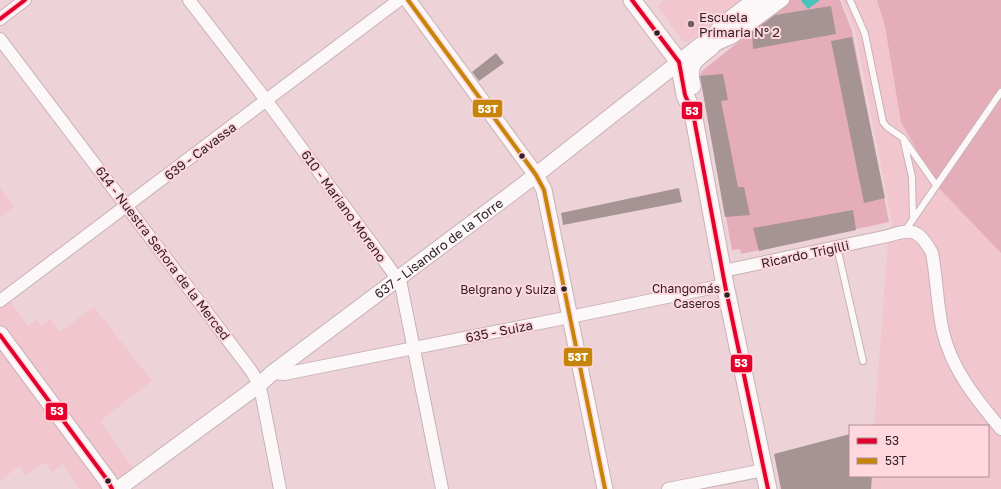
<svg xmlns="http://www.w3.org/2000/svg" width="1001" height="489" font-family="'Golos Text',sans-serif">
<style>
.built{fill:#f1c6cf}
.green{fill:#e5adba}
.water{fill:#49c3ba}
.building{fill:#a69394}
.lines{fill:none;stroke-linecap:round;stroke-linejoin:round}
.service-casing{stroke:#c6b2b6;stroke-width:8}
.minor-casing{stroke:#c6b2b6;stroke-width:14}
.tertiary-casing{stroke:#c6b2b6;stroke-width:17}
.secondary-casing{stroke:#c6b2b6;stroke-width:19}
.service{stroke:#fcf8f9;stroke-width:6}
.minor{stroke:#fcf8f9;stroke-width:12}
.tertiary{stroke:#fcf8f9;stroke-width:15}
.secondary{stroke:#fcf8f9;stroke-width:17}
.bus-1-casing{stroke:#ffd8df;stroke-width:7}
.bus-2-casing{stroke:#ffd8df;stroke-width:7}
.bus-1{stroke:#e4002b;stroke-width:4}
.bus-2{stroke:#c68509;stroke-width:4}
.poi-dot{fill:#735f63;stroke:#ffd8df;stroke-width:1.5}
.bus-dot{fill:#322124;stroke:#ffd8df;stroke-width:1.5}
.labels{text-anchor:middle;dominant-baseline:central;stroke-width:4;stroke-linejoin:round;paint-order:stroke}
.bus-label{font-size:12px;fill:#322124;stroke:#ffd8df;text-anchor:end}
.poi-label{font-size:13px;fill:#322124;stroke:#ffd8df;text-anchor:start}
.street-label{font-size:13px;fill:#322124;stroke:#ffd8df}
.line-badge{stroke:#ffd8df;stroke-width:1.5}
.badge-label{font-size:11px;text-anchor:middle;font-weight:bold;fill:#fff}
</style>
<rect width="100%" height="100%" fill="#edd3d8"/>
<!-- built -->
<path class="built" d="M665,0H743L688,42L683,41L657,6Z
M842,0H1001V489H871L872,476H988V426H874L888,241V236L892,224L855,30Z
M0,188L14,207L0,217Z
M10,300L28,326L36,320L41,326L50,319L60,332L94,307L152,381L100,421L133,468L121,478L114,477L0,327V307Z
M0,348L98,479L102,489H80L63,464L52,472L45,462L26,476L19,466L0,481Z"/>
<!-- green -->
<path class="green" d="M791,0H840L852,31L889,222L741,254L740,249L732,250L700,76L702,71Z
M877,0H1001V253L936,185L901,122L885,26Z"/>
<!-- water -->
<path class="water" d="M802,0H820L808,9L801,1Z"/>
<!-- building -->
<path class="building" d="M831,6L836,34L753,49L752,32L775,15Z
M852,37L885,198L864,203L831,41Z
M496,53L504,63L479,81L472,72Z
M723,74L728,100L721,101L738,187H744L750,215L725,217L700,76Z
M679,188L682,202L563,225L561,213Z
M853,210L856,230L759,251L753,228Z
M850,434V476H872L871,489H781L774,454Z"/>
<g class="lines">
<!-- service casing -->
<g class="service-casing">
<path id="service" d="M850,0L865,34L883,122L887,127L903,138L936,185
M904,142L912,177L913,218
M905,231L1001,92
M837,247L863,361"/>
</g>
<!-- minor casing -->
<g class="minor-casing">
<path id="minor" d="M189,0L266,100L389,267L401,285L442,489
M0,19L25,0
M710,37L722,23L752,0
M0,39L252,372L259,385L262,397L280,489
M717,44L733,37L783,0
M723,271L888,236C912,228 919,229 932,253C937,279 937,306 943,332C952,370 977,400 1001,429
M0,301L399,0
M272,373L284,374L570,317L725,285
M668,489L764,470"/>
</g>
<!-- tertiary casing -->
<g class="tertiary-casing">
<g id="tertiary">
<path d="M408,0L522,156L536,175L544,190L605,489"/>
<path d="M722,36L768,0"/>
<path id="s1" d="M118,489L259,385L272,373L536,175L707,40L728,30"/>
</g>
</g>
<!-- secondary casing -->
<g class="secondary-casing">
<path id="secondary" d="M632,0L679,62L685,95L693,113L725,285L768,489
M692,86C686,63 695,59 712,46
M0,335L108,481L112,489"/>
</g>
<!-- service -->
<use href="#service" class="service"/>
<!-- minor -->
<use href="#minor" class="minor"/>
<!-- tertiary -->
<use href="#tertiary" class="tertiary"/>
<!-- secondary -->
<use href="#secondary" class="secondary"/>
<!-- bus-1 casing -->
<g class="bus-1-casing">
<path id="bus-1" d="M632,0L679,62L685,95L693,113L725,285L768,489
M0,19L25,0
M0,335L108,481L112,489"/>
</g>
<!-- bus-2 casing -->
<g class="bus-2-casing">
<path id="bus-2" d="M408,0L536,175L544,190L605,489"/>
</g>
<!-- bus-1 -->
<use href="#bus-1" class="bus-1"/>
<!-- bus-2 -->
<use href="#bus-2" class="bus-2"/>
</g>
<!-- markers -->
<circle class="poi-dot" cx="691" cy="24" r="4"/>
<g class="bus-dot">
<circle cx="657" cy="33" r="3.5"/>
<circle cx="522" cy="156" r="3.5"/>
<circle cx="564" cy="289" r="3.5"/>
<circle cx="727" cy="295" r="3.5"/>
<circle cx="108" cy="481" r="3.5"/>
</g>
<g class="labels">
<!-- bus labels -->
<g class="bus-label">
<text x="720" y="288">Changomás<tspan x="720" dy="15">Caseros</tspan></text>
<text x="556" y="289">Belgrano y Suiza</text>
</g>
<!-- poi labels -->
<g class="poi-label">
<text x="699" y="17">Escuela<tspan x="699" dy="15">Primaria N° 2</tspan></text>
</g>
<!-- street labels -->
<g class="street-label">
<text transform="translate(200 151) rotate(-37)">639 - Cavassa</text>
<text transform="translate(344 206) rotate(54)">610 - Mariano Moreno</text>
<text stroke="none"><textPath href="#s1" startOffset="401">637 - Lisandro de la Torre</textPath></text>
<text transform="translate(163 253) rotate(53)">614 - Nuestra Señora de la Merced</text>
<text transform="translate(805 254) rotate(-12)">Ricardo Trigilli</text>
<text transform="translate(499 331) rotate(-11)">635 - Suiza</text>
</g>
</g>
<g class="line-badge">
<rect x="472" y="99" width="31" height="19" rx="4" fill="#c68509"/>
<rect x="681" y="101" width="22" height="19" rx="4" fill="#e4002b"/>
<rect x="563" y="347" width="30" height="20" rx="4" fill="#c68509"/>
<rect x="730" y="354" width="23" height="19" rx="4" fill="#e4002b"/>
<rect x="45" y="402" width="23" height="19" rx="4" fill="#e4002b"/>
</g>
<g class="badge-label">
<text x="488" y="113">53T</text>
<text x="692" y="115">53</text>
<text x="578" y="361">53T</text>
<text x="741" y="367">53</text>
<text x="57" y="415">53</text>
</g>
<!-- legend -->
<rect x="849" y="425" width="140" height="52" fill="#ffd8df" stroke="#ad8f94"/>
<rect x="857" y="438" width="20" height="6" fill="#e4002b" stroke="#ad8f94"/>
<text x="885" y="445" font-size="12" fill="#322124">53</text>
<rect x="857" y="458" width="20" height="6" fill="#c68509" stroke="#ad8f94"/>
<text x="885" y="465" font-size="12" fill="#322124">53T</text>
</svg>
